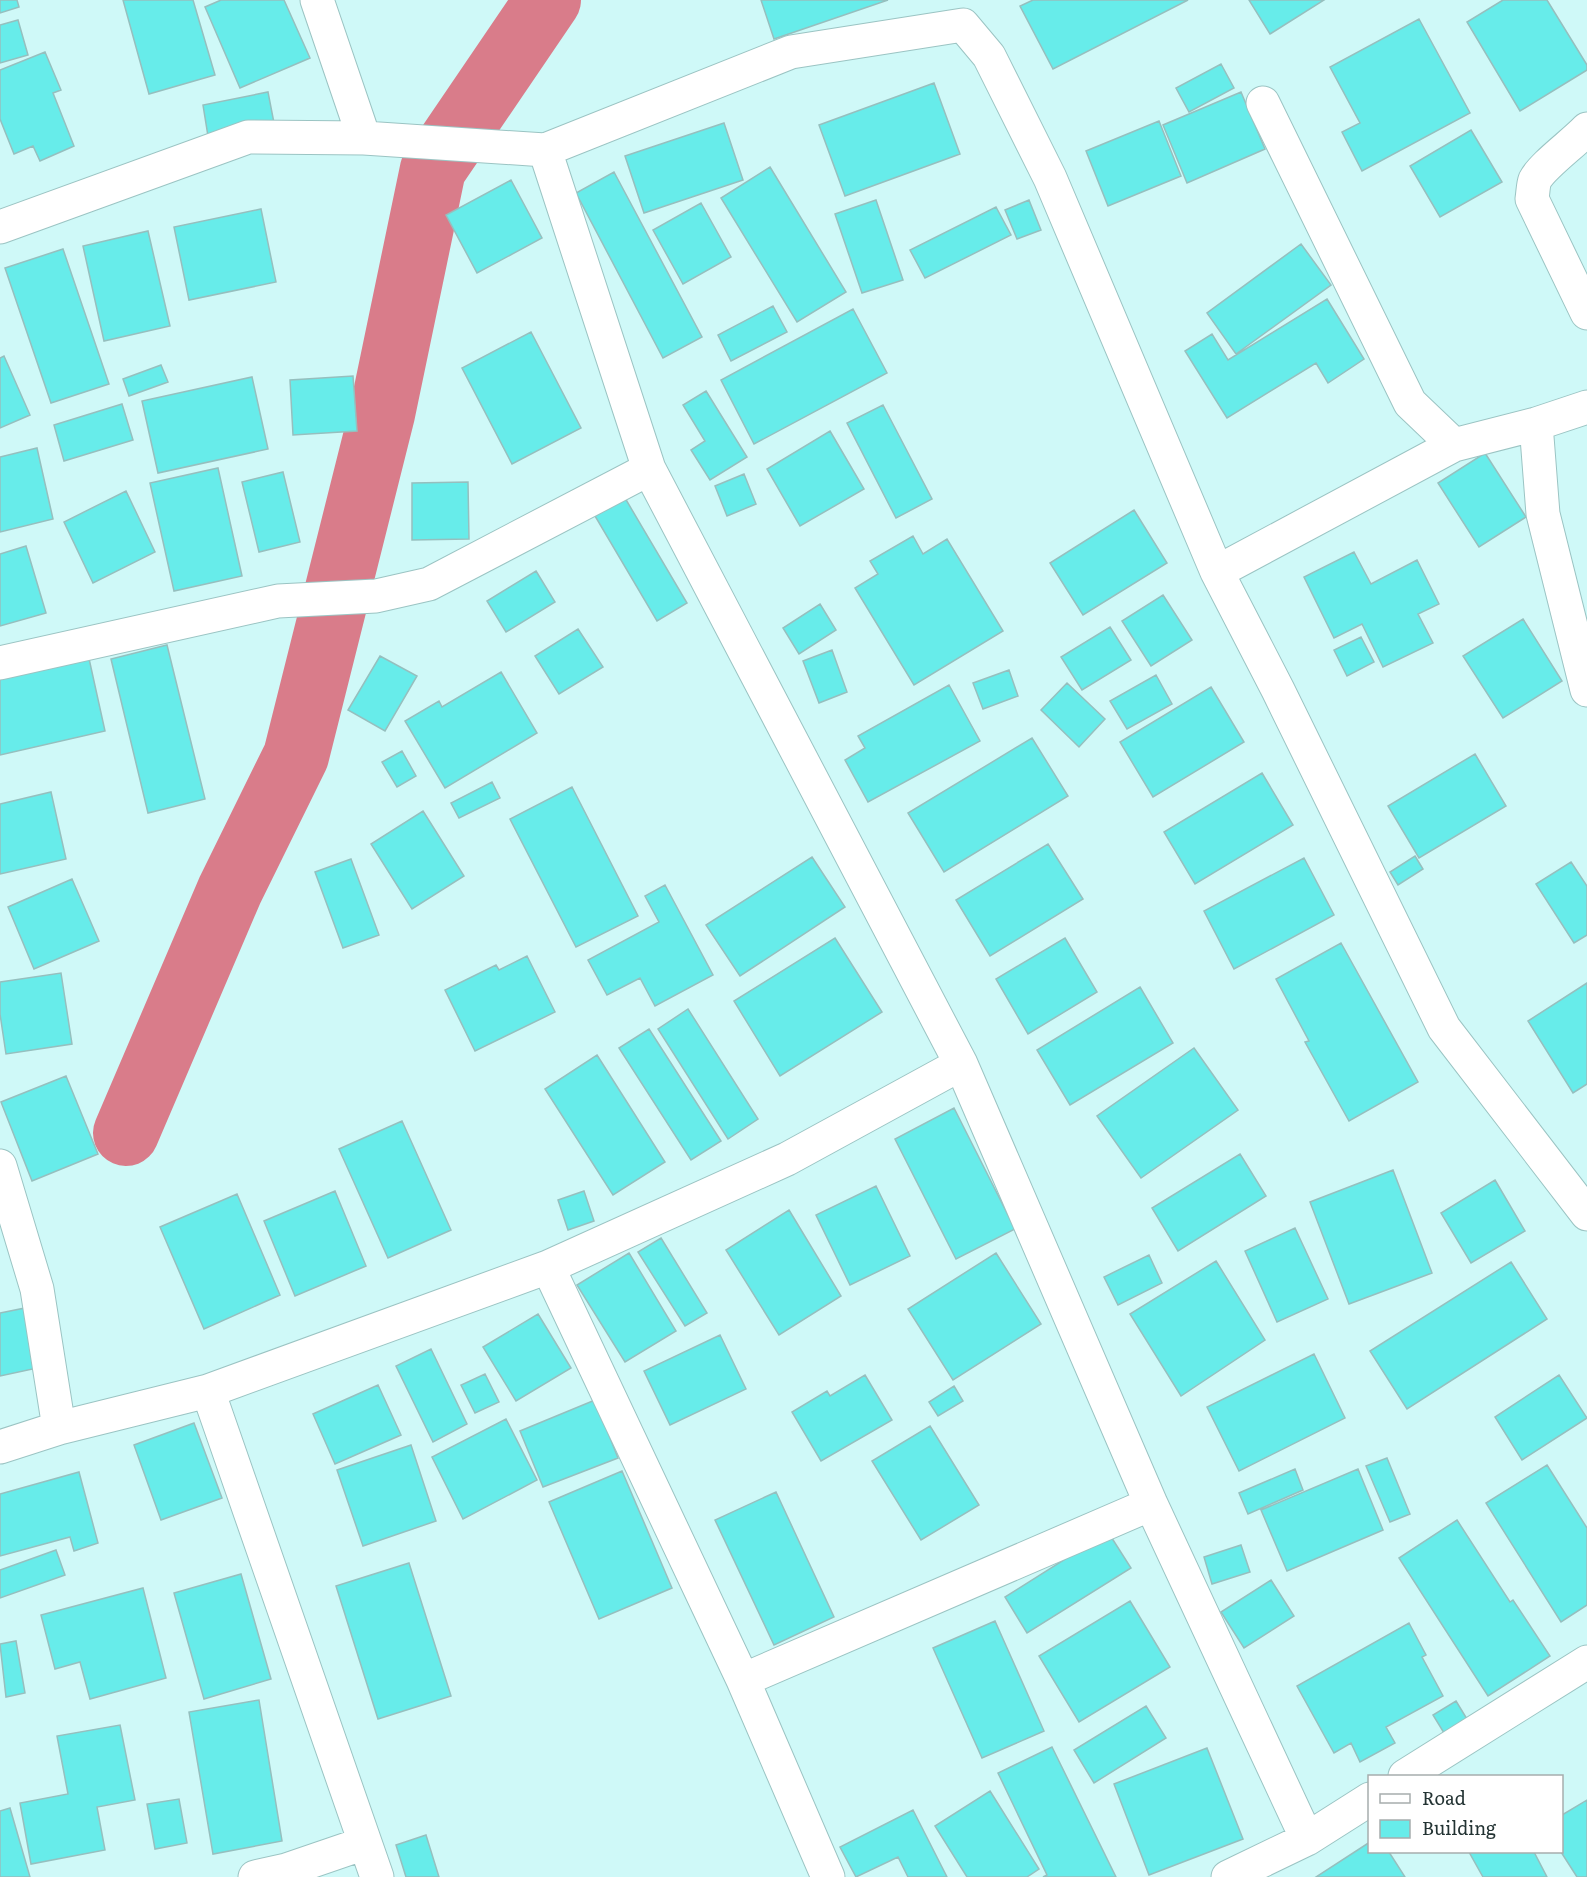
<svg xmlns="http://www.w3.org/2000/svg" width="1587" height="1877" font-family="Literata,serif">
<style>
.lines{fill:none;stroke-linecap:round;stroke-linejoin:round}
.river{stroke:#d97c8a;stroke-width:66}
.building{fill:#67ecea;stroke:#96bfbe;stroke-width:1.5}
.minor-casing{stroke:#9bc4c3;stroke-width:35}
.minor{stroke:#fff;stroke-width:33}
</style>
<rect width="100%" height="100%" fill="#cff9f8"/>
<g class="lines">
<!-- river -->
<path class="river" d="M126,1133L230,890L296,756L382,414L433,169L548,0"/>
</g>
<!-- building -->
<path class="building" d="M0,0H17L19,7L0,13Z
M123,0H193L215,75L149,94Z
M221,0H284L310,58L240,88L205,7Z
M761,0H888L774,39Z
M1033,0H1188L1053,69L1020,6Z
M1249,0H1324L1270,34Z
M1503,0H1547L1587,65V70L1520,111L1467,22Z
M1419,19L1470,113L1362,171L1342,132L1360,123L1330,67Z
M18,20L28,55L0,63V25Z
M45,52L61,90L53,93L74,146L40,161L33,146L14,154L0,119V70Z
M1221,64L1234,88L1189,112L1176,88Z
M934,83L960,154L845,196L819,125Z
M268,92L274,123L208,136L203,105Z
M1241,92L1265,149L1187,183L1163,125Z
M1159,121L1181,176L1108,206L1086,151Z
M724,123L743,180L644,213L625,156Z
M1471,130L1502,182L1440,217L1410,166Z
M770,167L846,292L797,322L721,198Z
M614,172L702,337L663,358L576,193Z
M511,180L542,238L477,273L446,215Z
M876,200L903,280L862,293L835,214Z
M1029,200L1041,230L1017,239L1005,210Z
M701,203L731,257L683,284L653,230Z
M996,207L1011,235L925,278L910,250Z
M261,209L276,282L189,300L174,227Z
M148,231L170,326L104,341L83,246Z
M1301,244L1331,285L1236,354L1207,313Z
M63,249L109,384L51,403L5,268Z
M1327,299L1364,359L1328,383L1316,363L1227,418L1185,351L1212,334L1228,360Z
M773,306L787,332L731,361L718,335Z
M853,309L887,373L754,444L721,380Z
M531,332L581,428L512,464L462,368Z
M4,356L30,415L0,428V358Z
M161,365L168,382L129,396L123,379Z
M353,376L357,431L293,435L290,380Z
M252,377L268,449L158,473L142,401Z
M706,391L747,457L710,480L691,450L705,441L683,405Z
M122,404L133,440L64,461L54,425Z
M883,405L932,499L896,518L847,423Z
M830,431L864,489L800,526L767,469Z
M37,448L53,519L0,532V457Z
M1485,453L1526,517L1479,547L1438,483Z
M218,468L242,576L174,591L150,483Z
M283,472L300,542L259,552L242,482Z
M744,474L756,504L727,516L715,486Z
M468,482L469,539L412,540V483Z
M126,491L155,552L93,583L64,522Z
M625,498L687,603L657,621L595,516Z
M1134,510L1167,563L1083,615L1050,563Z
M913,536L923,554L947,539L1003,631L914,685L855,588L878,574L870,561Z
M26,546L46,613L0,626V554Z
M1354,552L1371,584L1417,560L1439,604L1418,614L1433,643L1383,667L1362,624L1334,638L1304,577Z
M536,571L555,602L506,632L487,601Z
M1163,595L1192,640L1151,666L1122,621Z
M820,604L836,630L799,654L783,628Z
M1523,619L1562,681L1503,718L1463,656Z
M1110,627L1131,660L1082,690L1061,657Z
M578,629L603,667L559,694L535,656Z
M1361,637L1374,662L1347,676L1334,650Z
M167,645L205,799L148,813L111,659Z
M832,650L847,692L819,703L803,661Z
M88,654L105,731L0,755V674Z
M380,656L417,676L385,731L348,710Z
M1009,670L1018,696L983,709L973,683Z
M501,672L537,733L445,788L405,721L439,701L442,707Z
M1156,675L1172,704L1127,729L1110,701Z
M1067,683L1105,719L1079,747L1041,710Z
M949,685L980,741L868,802L845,760L865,748L858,736Z
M1211,687L1244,742L1153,797L1120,742Z
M1032,738L1068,796L944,872L908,813Z
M402,751L416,776L397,787L382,762Z
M1475,754L1506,806L1419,858L1388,806Z
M1262,773L1293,825L1195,884L1164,832Z
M492,782L500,798L459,818L451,803Z
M572,787L638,916L576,947L510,819Z
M51,792L66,859L0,874V804Z
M423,811L464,876L412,909L371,844Z
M1048,844L1083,899L990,956L956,900Z
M1415,856L1423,869L1398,885L1390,872Z
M812,857L845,907L740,976L706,925Z
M1304,858L1334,915L1234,969L1204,911Z
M351,859L379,935L343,948L315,872Z
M1571,862L1587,886V935L1574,943L1536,884Z
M72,879L99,941L34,969L8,907Z
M665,885L713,975L655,1006L640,978L607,995L588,960L659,922L645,896Z
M835,938L882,1012L780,1076L734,1001Z
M1065,938L1097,992L1028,1034L996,979Z
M1341,943L1418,1082L1349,1121L1305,1042L1309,1041L1276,979Z
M527,956L555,1012L475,1051L445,990L496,965L499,970Z
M61,973L72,1044L6,1054L0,1014V982Z
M1587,983V1084L1573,1093L1528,1021Z
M1140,987L1173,1043L1070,1105L1037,1050Z
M688,1009L758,1119L728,1139L658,1029Z
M649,1029L721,1141L691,1160L619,1048Z
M1194,1048L1238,1110L1141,1178L1097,1116Z
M597,1055L665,1162L613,1195L545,1089Z
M66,1076L98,1154L32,1181L1,1102Z
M954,1108L1015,1229L956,1259L895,1139Z
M402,1121L451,1230L388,1258L339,1149Z
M1240,1154L1266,1196L1178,1251L1152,1208Z
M1393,1170L1432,1273L1349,1304L1310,1202Z
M1495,1180L1525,1231L1471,1263L1441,1213Z
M876,1186L910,1256L850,1285L816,1215Z
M335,1191L366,1266L295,1296L264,1221Z
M584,1191L594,1221L568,1230L558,1200Z
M237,1194L280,1295L204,1329L160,1227Z
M789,1210L841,1296L779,1335L726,1250Z
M1295,1228L1328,1299L1277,1322L1245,1251Z
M661,1238L707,1313L685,1326L638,1252Z
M629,1253L676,1331L625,1362L577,1285Z
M996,1253L1041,1324L953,1380L908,1309Z
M1149,1255L1162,1283L1118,1305L1104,1277Z
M1216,1261L1265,1340L1181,1396L1130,1314Z
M1511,1262L1547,1319L1407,1409L1370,1351Z
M30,1307L42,1367L0,1376V1313Z
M538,1314L571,1368L516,1401L483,1347Z
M720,1335L746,1389L670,1425L644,1371Z
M431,1349L467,1424L433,1442L396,1366Z
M1314,1354L1345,1418L1239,1471L1207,1407Z
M485,1374L499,1402L475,1413L461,1385Z
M865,1375L892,1420L821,1461L792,1412L827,1391L830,1396Z
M1559,1375L1587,1418L1522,1460L1495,1417Z
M378,1385L401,1435L335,1464L313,1414Z
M954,1386L963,1401L938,1416L929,1402Z
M595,1400L618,1458L543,1487L520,1431Z
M506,1419L537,1480L463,1519L432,1457Z
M194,1423L222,1498L161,1520L134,1445Z
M930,1426L979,1505L921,1540L872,1461Z
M411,1445L436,1521L363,1546L337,1470Z
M1387,1458L1410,1514L1390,1522L1366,1466Z
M1547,1465L1587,1528V1605L1561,1622L1486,1503Z
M1295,1469L1303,1490L1248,1514L1239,1493Z
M1358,1469L1383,1530L1287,1571L1261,1510Z
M622,1471L672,1588L599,1619L549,1502Z
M79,1472L98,1543L74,1551L70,1537L0,1556V1494Z
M776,1492L834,1617L774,1645L715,1520Z
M1457,1520L1510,1602L1513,1600L1550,1656L1488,1696L1399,1558Z
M1108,1532L1131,1568L1027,1633L1005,1597Z
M1241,1545L1250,1572L1212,1584L1204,1557Z
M56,1550L65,1575L0,1598V1570Z
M409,1563L451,1696L378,1719L336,1586Z
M241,1574L271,1679L204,1699L174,1593Z
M1271,1580L1294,1616L1244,1648L1221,1612Z
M143,1588L166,1678L90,1699L80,1662L55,1669L41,1615Z
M1130,1601L1170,1667L1079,1722L1039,1656Z
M995,1621L1044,1731L982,1758L933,1648Z
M1409,1623L1426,1655L1422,1657L1443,1696L1386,1727L1395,1743L1360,1762L1351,1743L1334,1753L1297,1686Z
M16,1641L25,1693L6,1697L0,1644Z
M259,1700L282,1841L213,1854L189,1712Z
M1456,1701L1467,1719L1444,1733L1433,1715Z
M1146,1706L1166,1738L1094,1783L1074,1750Z
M120,1725L135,1800L97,1807L105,1850L31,1864L20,1803L68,1794L57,1736Z
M1052,1747L1116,1877H1043L1047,1875L998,1773Z
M1207,1748L1243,1839L1149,1875L1114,1784Z
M990,1791L1039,1869L1027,1877H967L935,1826Z
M179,1799L187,1843L155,1849L147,1804Z
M1587,1800V1877H1577L1561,1852L1562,1815Z
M10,1808L30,1877H0V1811Z
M913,1810L947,1877H908L898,1857L856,1877L840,1847Z
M426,1835L439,1877H406L396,1845Z
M1370,1842V1852H1389L1405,1877H1316Z
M1469,1852H1534L1547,1877H1483Z"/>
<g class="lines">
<!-- minor casing -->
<g class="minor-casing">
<path id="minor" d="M317,0L364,138
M1263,103L1410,403L1454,445
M1587,129C1574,143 1542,166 1535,180C1533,185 1533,193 1532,199L1587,313
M545,150L649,469L961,1064L1151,1504L1307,1839
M0,227L248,137L364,138L545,150L791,52L963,25L989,56L1050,178L1217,572L1278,690L1444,1028L1587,1214
M1536,424L1543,514L1587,690
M1217,572L1454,445L1536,424L1587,407
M0,663L278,601L376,596L429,584L649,469
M0,1166L37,1289L59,1428
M548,1267L743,1680L828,1877
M208,1391L377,1877
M0,1447L59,1428L208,1391L548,1267L787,1159L961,1064
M743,1680L1151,1504
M1405,1776L1587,1662
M255,1877L286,1870L365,1843
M1228,1877L1307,1839L1370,1799"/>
</g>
<!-- minor -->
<use href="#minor" class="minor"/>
</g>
<!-- legend -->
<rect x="1368" y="1775" width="195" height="78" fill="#ffffff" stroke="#a7adad" stroke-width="1.5"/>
<rect x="1380" y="1794" width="30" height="9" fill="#ffffff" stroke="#a7adad" stroke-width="1.5"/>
<text x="1422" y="1805" font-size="18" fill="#233333">Road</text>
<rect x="1380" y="1820" width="30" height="18" fill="#67ecea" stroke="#a7adad" stroke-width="1.5"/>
<text x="1422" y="1835" font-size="18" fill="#233333">Building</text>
</svg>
